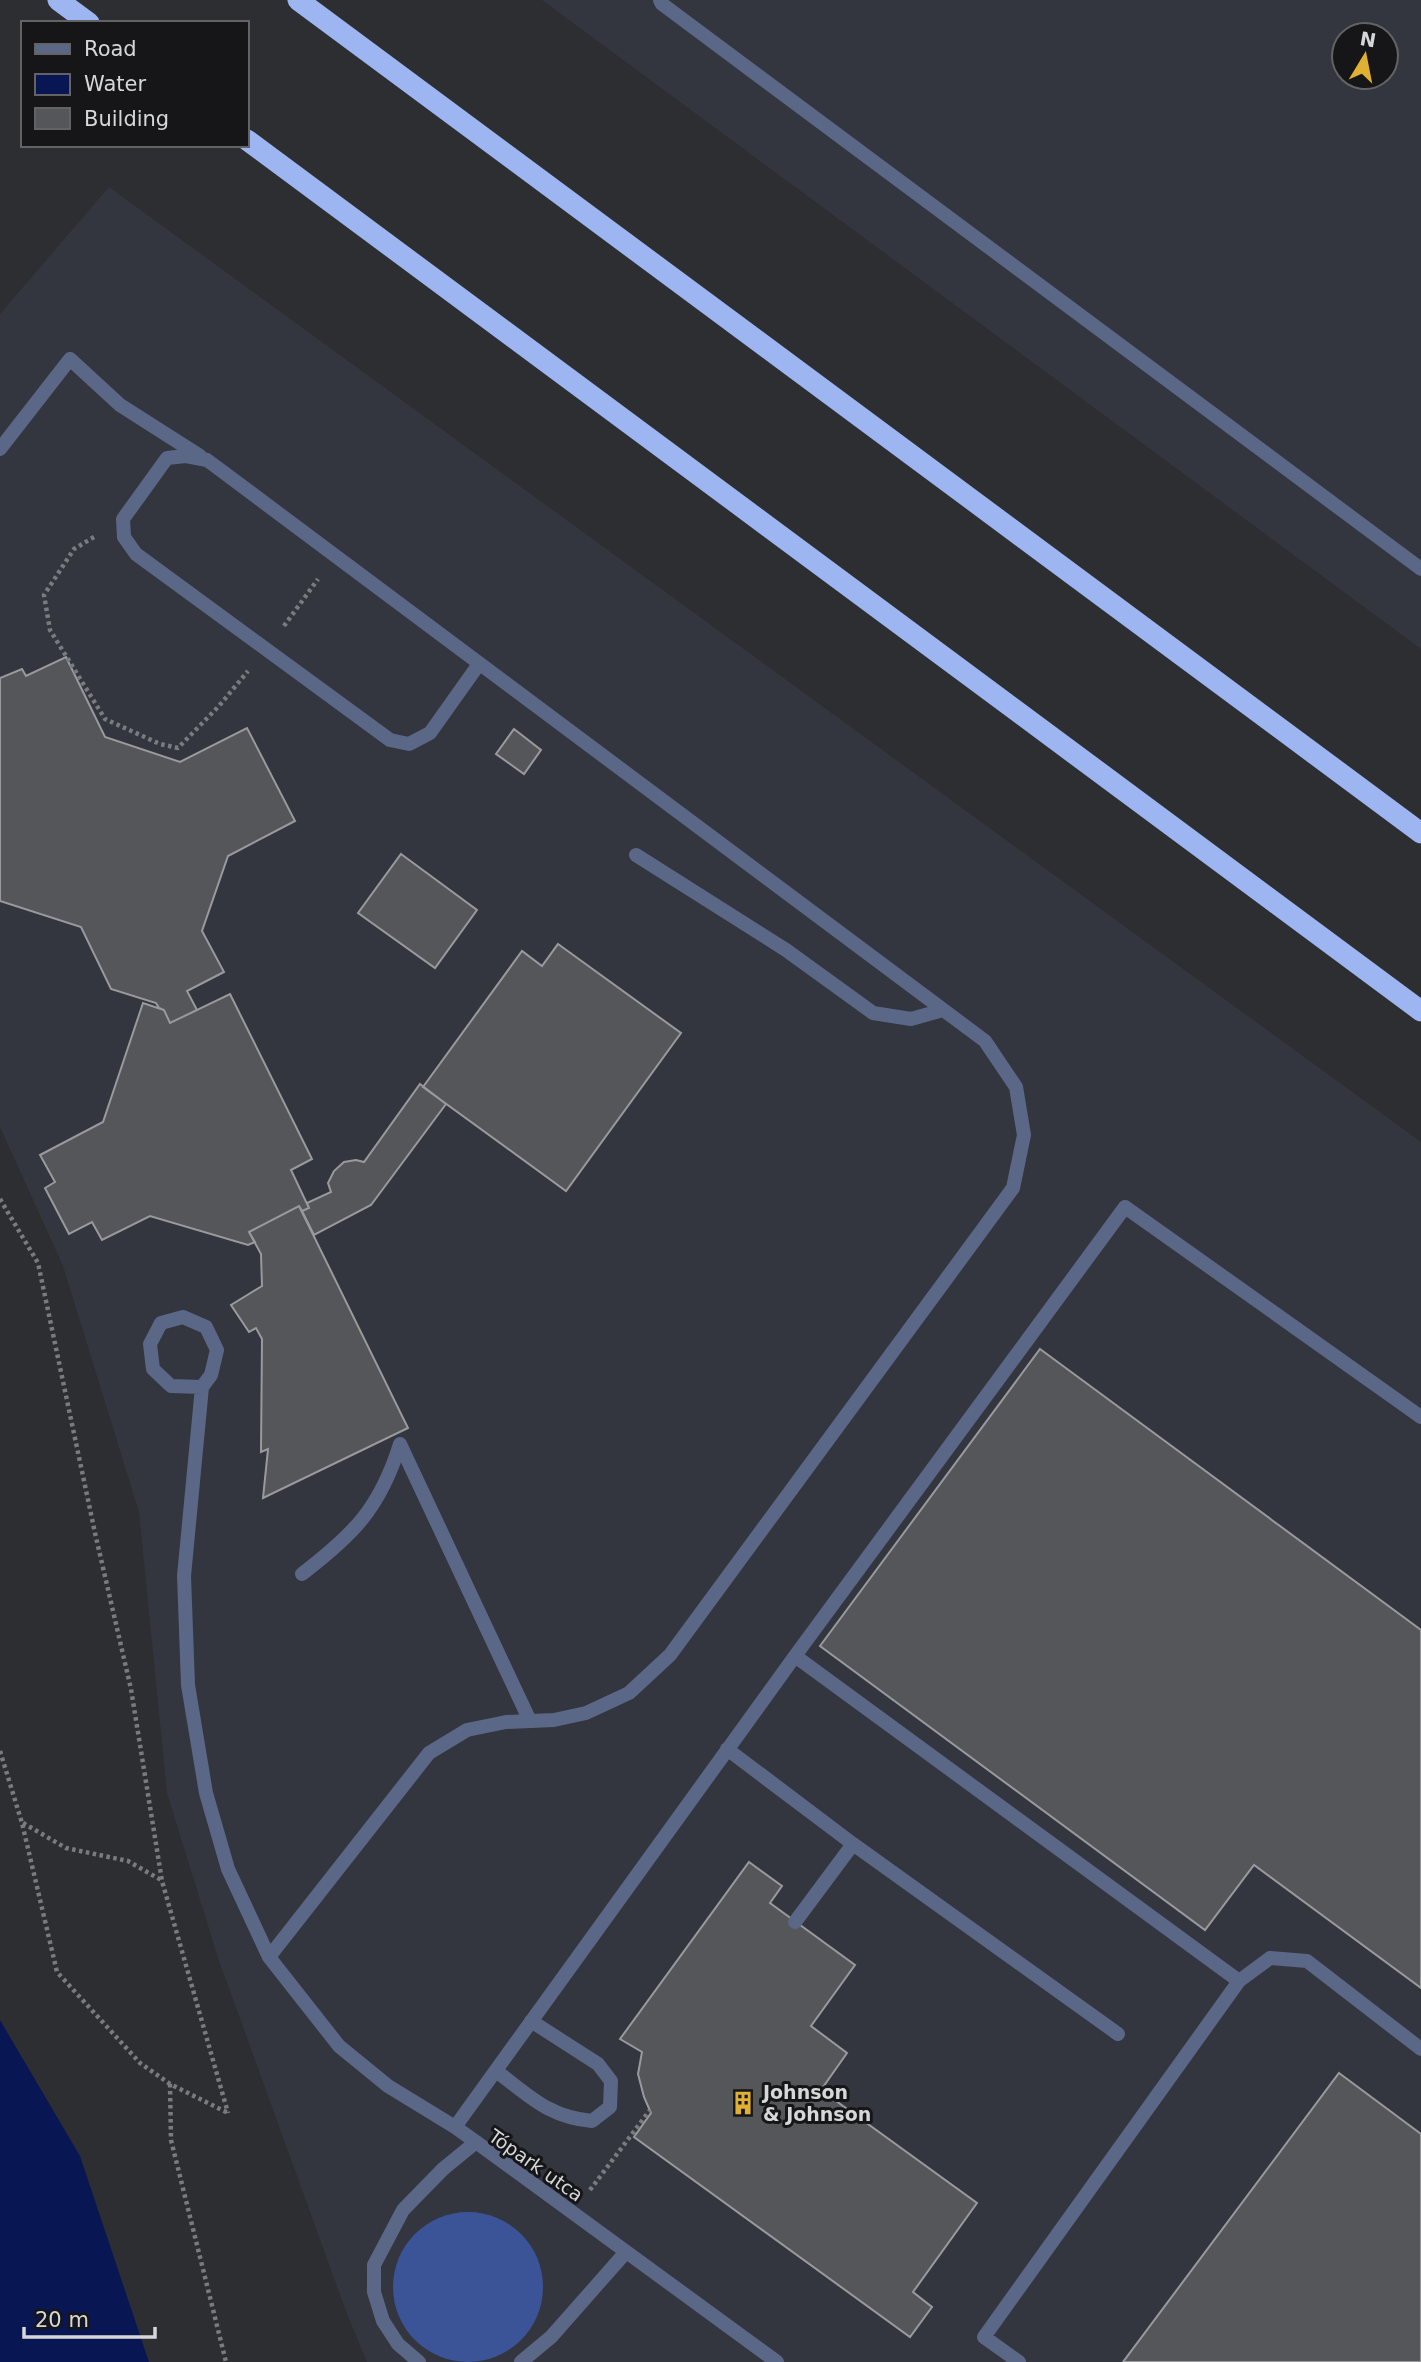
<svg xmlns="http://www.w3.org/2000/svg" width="1421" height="2362" font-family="'DejaVu Sans',sans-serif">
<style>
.built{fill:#33363f;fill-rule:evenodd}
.green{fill:#3b5497}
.water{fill:#091654}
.building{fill:#555659;stroke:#999a9d;stroke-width:2}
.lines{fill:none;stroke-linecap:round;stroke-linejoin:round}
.path{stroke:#7a7b7e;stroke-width:4.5;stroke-dasharray:3.5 3.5;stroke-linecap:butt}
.lane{stroke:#5b6786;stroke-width:14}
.street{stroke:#5b6786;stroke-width:14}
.highway{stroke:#9db6f2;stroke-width:21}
.labels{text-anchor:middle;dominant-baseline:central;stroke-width:6;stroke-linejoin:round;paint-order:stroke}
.poi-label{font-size:19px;font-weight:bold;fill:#d6d7d8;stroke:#161618;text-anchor:start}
.street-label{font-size:19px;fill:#d6d7d8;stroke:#161618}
</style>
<rect width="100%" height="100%" fill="#2d2e31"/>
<!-- built -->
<path class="built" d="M542,0H1421V649ZM1344,35H1386V77H1344Z
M109,187L1421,1142V2362H367L347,2314L218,1958L167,1793L139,1512L63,1266L0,1127V314Z"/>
<!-- green -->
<path class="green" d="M393 2287a75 75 0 1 1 150 0a75 75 0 1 1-150 0Z"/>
<!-- water -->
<path class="water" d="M0,2020L80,2156L149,2362H0Z"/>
<!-- building -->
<path class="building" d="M66,657L105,737L180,762L247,728L295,821L228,856L202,931L224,972L187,991L197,1010L170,1023L164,1010L159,1008L156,1003L111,989L81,927L0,901V678L22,669L26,676Z
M514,729L541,750L524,774L496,754Z
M401,854L477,910L435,968L358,913Z
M558,944L681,1033L566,1191L423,1087L522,951L542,966Z
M230,994L312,1159L291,1170L309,1208L302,1211L299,1206L249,1232L255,1242L248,1245L150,1216L102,1240L92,1222L69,1234L45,1188L55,1182L40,1155L103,1122L143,1003L164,1010L170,1023Z
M420,1084L446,1104L371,1205L314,1235L302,1211L309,1208L307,1203L331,1192L328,1183L334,1171L344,1162L356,1160L364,1162Z
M299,1206L408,1428L263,1498L268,1449L261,1452L262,1339L256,1328L249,1332L231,1305L262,1286L261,1254L249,1232Z
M1040,1349L1421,1630V1988L1254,1865L1205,1930L820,1646Z
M749,1862L782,1886L770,1903L855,1965L811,2026L847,2053L821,2090L977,2203L913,2292L932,2307L910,2337L634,2137L651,2113L644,2097L638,2074L642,2052L620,2039Z
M1339,2073L1421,2134V2362H1123Z"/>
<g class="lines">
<!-- path -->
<path class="path" d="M94,537L74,549L44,595L50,630L105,719L160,744L178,748L219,706L248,671
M284,626L318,579
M0,1199L38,1263L95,1533L131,1689L162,1881L228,2113
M0,1751L22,1823L57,1972L140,2063L170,2084L228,2113
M23,1823L66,1848L128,1861L161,1880
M170,2084L171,2140L226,2362
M590,2190L650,2110"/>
<!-- lane -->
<path class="lane" d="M660,0L662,4L1421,569
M0,449L70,359L120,405L200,456
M636,855L786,950L873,1013L911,1019L943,1010
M202,1387L171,1386L153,1369L150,1344L161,1323L183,1317L206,1327L217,1350L211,1375L202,1387L184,1576L188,1685L206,1793L228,1869L269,1957L339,2046L388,2086L455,2127L476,2142
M795,1656L1239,1981
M727,1749L853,1844L1118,2034
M795,1922L853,1844
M269,1957L429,1753L467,1730L506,1722L554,1720L586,1713L629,1693L670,1655L1013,1188L1024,1135L1016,1087L985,1041L207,460L186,456L167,458L123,519L124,537L136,554L390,740L409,744L430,733L479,664
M496,2071C530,2096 548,2117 592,2121L610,2107L611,2081L598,2064L531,2021
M455,2127L795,1656L1125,1207L1421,1417
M1019,2362L984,2337L1239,1981L1270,1958L1307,1961L1421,2049"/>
<!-- street -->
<path class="street" d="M400,1444L530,1721
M302,1574C354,1534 380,1508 400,1444
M419,2362L398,2344L383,2321L374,2292V2265L403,2210L443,2169L476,2142L777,2362
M521,2362L551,2337L626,2252"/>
<!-- highway -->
<path class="highway" d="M58,0L89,23
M298,0L1421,833
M247,140L1421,1011"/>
</g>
<!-- icons -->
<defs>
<g id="building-bare" transform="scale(1.89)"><path d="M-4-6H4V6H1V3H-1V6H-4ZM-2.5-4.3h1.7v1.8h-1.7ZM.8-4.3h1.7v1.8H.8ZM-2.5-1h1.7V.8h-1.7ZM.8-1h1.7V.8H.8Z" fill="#dfb034" stroke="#161618" stroke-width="2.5" paint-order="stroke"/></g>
</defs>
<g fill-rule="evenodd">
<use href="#building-bare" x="743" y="2103"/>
</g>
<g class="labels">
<!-- poi labels -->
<g class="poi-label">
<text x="763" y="2092">Johnson<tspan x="763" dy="22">&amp; Johnson</tspan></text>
</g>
<!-- street labels -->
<g class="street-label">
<text transform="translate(536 2165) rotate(35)">Tópark utca</text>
</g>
</g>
<!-- legend -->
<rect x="21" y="21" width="228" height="126" fill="#161618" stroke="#636365" stroke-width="2"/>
<rect x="35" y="44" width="35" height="10" fill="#5b6786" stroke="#636365" stroke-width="2"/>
<text x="84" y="56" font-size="21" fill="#d6d7d8">Road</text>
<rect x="35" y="74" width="35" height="21" fill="#091654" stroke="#636365" stroke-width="2"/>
<text x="84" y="91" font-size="21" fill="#d6d7d8">Water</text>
<rect x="35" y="108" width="35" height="21" fill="#555659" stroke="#636365" stroke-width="2"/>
<text x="84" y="126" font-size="21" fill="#d6d7d8">Building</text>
<!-- north arrow -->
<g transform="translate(1365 56) rotate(10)"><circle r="33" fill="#161618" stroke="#636365" stroke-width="2"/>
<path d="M0-5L12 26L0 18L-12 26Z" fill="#dfb034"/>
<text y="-10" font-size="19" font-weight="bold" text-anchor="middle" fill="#d6d7d8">N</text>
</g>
<!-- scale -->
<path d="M24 2327v10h131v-10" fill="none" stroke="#d6d7d8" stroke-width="3.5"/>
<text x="35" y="2327" font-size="21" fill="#d6d7d8" stroke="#161618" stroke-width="5" paint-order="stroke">20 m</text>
</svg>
